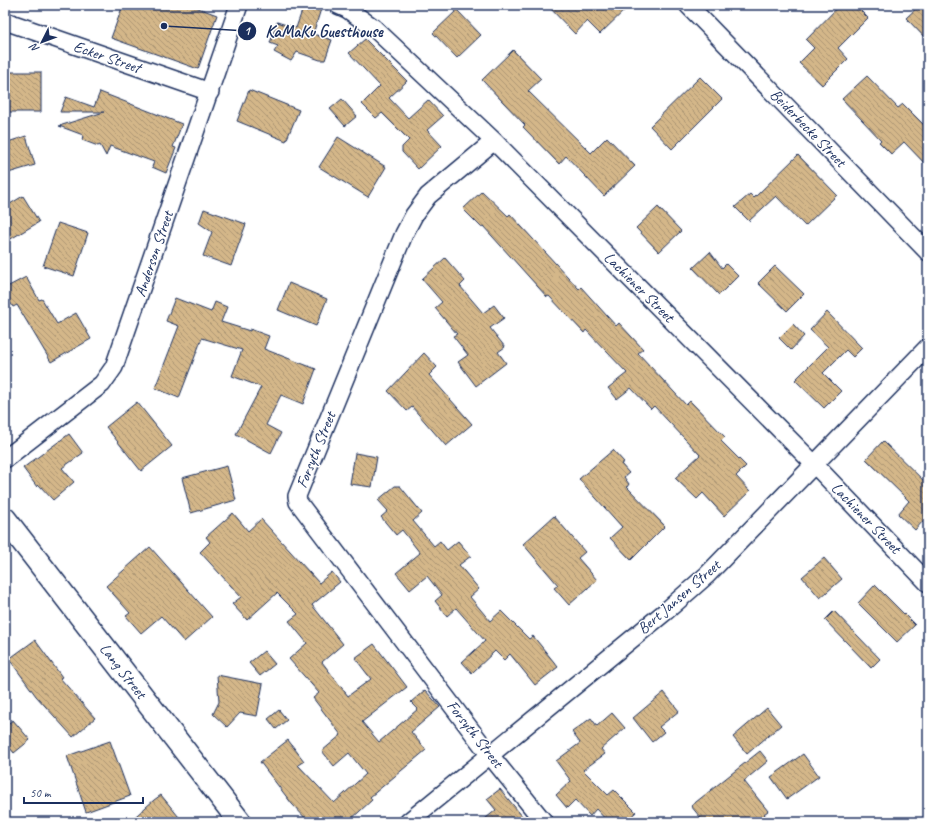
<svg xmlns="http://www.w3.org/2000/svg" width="933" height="827" font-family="Caveat,sans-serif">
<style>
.building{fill:url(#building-back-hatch);stroke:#1b2f5e}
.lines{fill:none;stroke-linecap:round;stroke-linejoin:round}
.street-casing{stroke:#1b2f5e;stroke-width:20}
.secondary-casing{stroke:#1b2f5e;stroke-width:25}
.street{stroke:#fff;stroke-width:17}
.secondary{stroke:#fff;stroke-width:22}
.labels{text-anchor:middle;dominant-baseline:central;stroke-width:3;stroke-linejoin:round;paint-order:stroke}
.street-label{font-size:16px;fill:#1b2f5e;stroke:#fff}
.leader{fill:none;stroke:#1b2f5e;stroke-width:1.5}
.callout-dot{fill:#1b2f5e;stroke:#fff;stroke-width:1.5}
.mark-label{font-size:12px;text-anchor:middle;font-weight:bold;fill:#fff}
.callout-label{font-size:17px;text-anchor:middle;font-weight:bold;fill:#1b2f5e;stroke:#fff;stroke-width:3;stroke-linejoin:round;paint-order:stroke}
</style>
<defs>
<pattern id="building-back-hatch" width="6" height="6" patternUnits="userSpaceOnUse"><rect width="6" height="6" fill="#d4b789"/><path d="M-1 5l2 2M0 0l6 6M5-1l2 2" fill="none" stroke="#ab9573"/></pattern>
</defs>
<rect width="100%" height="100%" fill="#fff"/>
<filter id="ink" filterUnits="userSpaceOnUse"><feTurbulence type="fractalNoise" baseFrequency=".025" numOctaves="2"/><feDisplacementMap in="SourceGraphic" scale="8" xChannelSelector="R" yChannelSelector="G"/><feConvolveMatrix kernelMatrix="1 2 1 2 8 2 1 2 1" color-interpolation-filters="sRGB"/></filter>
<g filter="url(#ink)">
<!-- building -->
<path class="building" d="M123,5H190L217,15L198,69L111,38Z
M304,5L321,9L313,34L332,40L325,60H320L297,52L291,61L274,52L278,46L270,43L277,22L296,28Z
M547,5H630L600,34L587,21L575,34Z
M840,5H855L868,18L838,48L848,59L822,85L799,63L814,48L806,40Z
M920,5H923L928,11V41L906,18Z
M457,10L481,35L457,58L433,33Z
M365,39L407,81L389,98L408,118L428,100L443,116L427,130L442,146L418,169L402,152V147L409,140L382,113L376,118L362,104L380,86L349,53Z
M513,50L541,79L528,91L591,153L607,137L635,166L604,196L566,156L559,164L523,127L525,125L482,80Z
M5,72H41V112H5Z
M867,76L898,108L903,104L928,129V167L904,142L891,154L879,142L881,140L842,99Z
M700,77L722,99L672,149L650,126Z
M249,90L299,110L286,141L237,121Z
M100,92L182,124L173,147L176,148L166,173L152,167L154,162L110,146L106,156L100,145L98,146L82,140L83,135L59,126L104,112H60L66,97L94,107Z
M342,99L357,116L345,126L330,109Z
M26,136L35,165L5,174V143Z
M338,137L386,167L368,197L319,167Z
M798,155L837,195L805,226L776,196L749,221L735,207L750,194L754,198Z
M482,191L508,216L510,214L579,289L581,287L616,326L619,323L643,349L638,353L686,405L690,401L725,437L721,441L746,466L736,476L750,491L724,516L703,493L697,499L675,478L700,455L654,406L651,409L631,388L617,399L608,388L627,373L586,330L584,333L549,296L547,297L483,226L481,227L463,209Z
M23,196L39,222L9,240L5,234V207Z
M658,207L681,231L659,252L636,228Z
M204,209L246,224L231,266L203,256L212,232L199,223Z
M58,223L88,233L74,276L43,266Z
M710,252L722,268L726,264L738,276L719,295L693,268Z
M445,258L465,281L460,286L483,313L494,305L504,318L490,328L505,347L498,352L506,363L476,386L458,362L468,355L453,336L457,334L435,308L442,302L422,279Z
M775,266L804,294L787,311L758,283Z
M26,277L39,300L42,299L57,324L76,313L91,339L51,362L17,305L13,307L5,293V288Z
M289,283L327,299L316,326L278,310Z
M175,298L211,312L215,302L227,307L221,322L250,331V329L269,336L264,349L316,369L303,404L281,395L266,425L281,433L271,453L236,434L261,387L232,376L242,350L202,338L179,398L155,388L179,326L166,321Z
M827,312L862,348L853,357L846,350L823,373L841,391L824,408L795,380L828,347L810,330Z
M793,324L804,336L791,350L779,338Z
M424,353L437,367L429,375L472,424L446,446L412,407L407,411L388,391Z
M137,402L172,446L141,471L106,427Z
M69,434L83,453L62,468L74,482L53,500L39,485L37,487L23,468Z
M883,441L928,485V526L923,521L915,530L898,514L909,501L866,459Z
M613,450L624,462L621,464L629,473L624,477L629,484L627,487L665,526L631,560L610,538L622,527L579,479Z
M355,453L377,457L372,487L350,484Z
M227,466L236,500L191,513L182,478Z
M395,486H400L422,513L413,521L434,546L440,541L447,550L458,541L471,556L459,565L479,589L470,597L490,621L501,611L529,639L533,636L558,667L535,685L510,654L504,660L495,651L472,673L462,662L485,641L456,608L447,616L435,601L442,595L427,576L410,590L396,573L420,553L402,530L396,535L381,517L388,511L378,500Z
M233,513L248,531L261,519L319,583L332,572L340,582L312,605L343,644L322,662L348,696L371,679L355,658L374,644L407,687L362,722L379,742L418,709L411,702L425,690L440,707L411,732L426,750L370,797L372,800L348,822H309L292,804L260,762L288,740L304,761L298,765L334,803L366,774L349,753L334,766L322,751L341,735L313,698L319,693L289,659L307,643L289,621L298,614L277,593L247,620L232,604L241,597L200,552L210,542L206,537Z
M554,516L585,552L578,558L597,580L569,605L554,588L558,585L523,544Z
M150,547L212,617L184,642L161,616L141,633L126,616L130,613L106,586Z
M824,558L842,579L820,598L802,577Z
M875,585L915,625L897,642L858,603Z
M834,611L880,659L871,668L825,620Z
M35,640L62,677L60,678L95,718L73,737L36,696L9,659Z
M264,651L275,664L260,676L249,663Z
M217,675L263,684L257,716L240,713L227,727L213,714L219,702Z
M664,692L679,711L659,727L664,732L652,742L633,718Z
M767,708L781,725L747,754L733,737Z
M279,710L287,720L276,729L268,719Z
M612,713L625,728L601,749L605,754L583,770L608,795L614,790L636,812L625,822H608L596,809L590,816L575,800L567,808L556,795L571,781L556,761L580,743L572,732L591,718L597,726Z
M13,720L30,740L14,753L5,742V726Z
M110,741L130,796L86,812L67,756Z
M760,751L768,761L744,781L768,811L764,814L772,822H704L691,806Z
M803,754L819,776L787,799L771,777Z
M500,789L527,822H481L496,810L487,799Z
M161,795L183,822H129L154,800Z"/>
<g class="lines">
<!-- street casing -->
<g class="street-casing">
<path id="street" d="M338,5L347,9L374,28L494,141L815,465L928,583
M688,5L928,252
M5,21L210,92
M494,141L428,196L414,215L404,234L297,496L298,502L489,754L544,822
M5,459L102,384L114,367L239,5
M408,822L665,612L707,575L928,347"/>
</g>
<!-- secondary casing -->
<g class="secondary-casing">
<path id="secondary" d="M5,519L240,822"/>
</g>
<!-- street -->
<use href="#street" class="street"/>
<!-- secondary -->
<use href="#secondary" class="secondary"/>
</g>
</g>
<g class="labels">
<!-- street labels -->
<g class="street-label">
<text transform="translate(107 57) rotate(19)">Ecker Street</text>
<text transform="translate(808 128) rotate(46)">Beiderbecke Street</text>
<text transform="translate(154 254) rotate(-71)">Anderson Street</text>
<text transform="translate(639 287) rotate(45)">Lachiener Street</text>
<text transform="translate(316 450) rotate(-68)">Forsyth Street</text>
<text transform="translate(866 518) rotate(46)">Lachiener Street</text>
<text transform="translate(679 597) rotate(-41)">Bert Jansen Street</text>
<text transform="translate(123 671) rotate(52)">Lang Street</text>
<text transform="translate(475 734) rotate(52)">Forsyth Street</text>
</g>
</g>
<!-- callouts -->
<path class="leader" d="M164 26L247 31"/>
<g class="callout-dot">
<circle cx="164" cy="26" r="4"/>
<circle cx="247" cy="31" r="10"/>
</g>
<g class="mark-label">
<text x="247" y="35">1</text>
</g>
<g class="callout-label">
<text x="324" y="37">KaMaKu Guesthouse</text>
</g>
<!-- margin -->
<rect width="933" height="827" fill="none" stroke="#fff" stroke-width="20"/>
<rect x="10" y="10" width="913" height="807" fill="none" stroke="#1b2f5e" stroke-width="1.5" filter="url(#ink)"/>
<!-- north arrow -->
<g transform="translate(42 42) rotate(228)" stroke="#ffffff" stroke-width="3" paint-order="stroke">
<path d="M0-3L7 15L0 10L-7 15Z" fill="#1b2f5e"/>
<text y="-6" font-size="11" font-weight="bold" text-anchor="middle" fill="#1b2f5e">N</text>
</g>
<!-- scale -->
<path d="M24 797v6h119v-6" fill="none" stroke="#1b2f5e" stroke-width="2"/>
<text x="30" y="797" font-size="12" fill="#1b2f5e" stroke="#ffffff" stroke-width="3" paint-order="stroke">50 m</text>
</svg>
